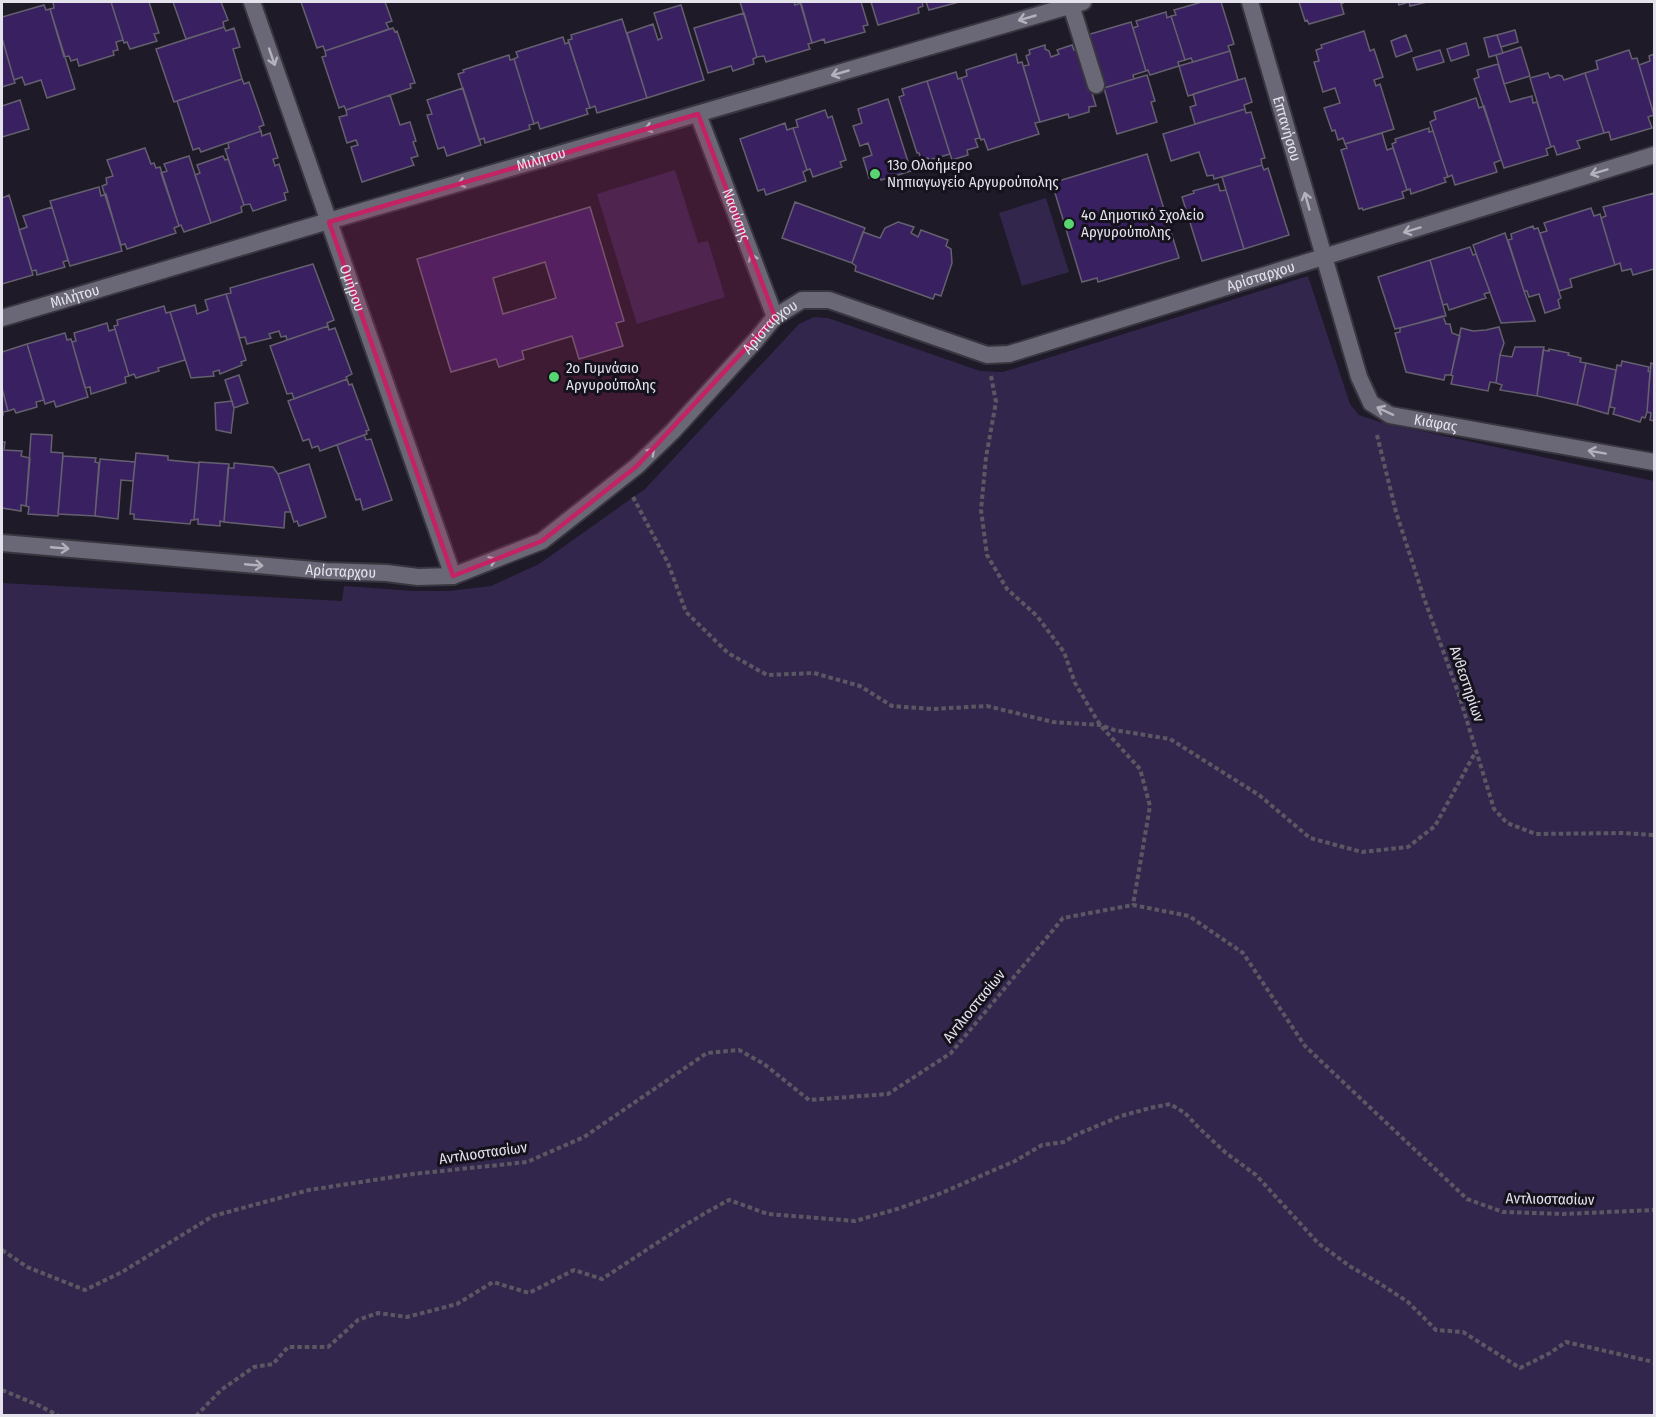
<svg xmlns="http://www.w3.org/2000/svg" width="1656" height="1417" font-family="'Fira Sans Condensed',sans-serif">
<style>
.green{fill:#33264c}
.building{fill:#392060;stroke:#64606f;stroke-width:1.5;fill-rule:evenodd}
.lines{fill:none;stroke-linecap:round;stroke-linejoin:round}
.service-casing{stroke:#38363f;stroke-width:20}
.minor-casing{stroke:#38363f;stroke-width:20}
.path{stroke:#5b5863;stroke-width:4;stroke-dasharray:4.5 3;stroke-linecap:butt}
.service{stroke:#6a6776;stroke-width:16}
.minor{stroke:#6a6776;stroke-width:16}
.oneway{stroke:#b3b1bc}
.marked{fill:#c42262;fill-opacity:0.2;stroke:#c42262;stroke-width:4.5;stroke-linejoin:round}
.poi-dot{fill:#58d570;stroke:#15111d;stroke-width:2}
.labels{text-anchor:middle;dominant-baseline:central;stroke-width:6;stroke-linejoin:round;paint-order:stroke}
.street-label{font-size:15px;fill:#e4e2ea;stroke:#15111d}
.poi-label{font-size:15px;fill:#e4e2ea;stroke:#15111d;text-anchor:start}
</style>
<rect width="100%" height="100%" fill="#1e1a27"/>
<!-- green -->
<path class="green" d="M675,170L698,243L708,241L725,297L637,324L597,194Z
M1046,198L1069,272L1022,286L999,213Z
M1308,276L1350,404L1359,415L1380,422L1654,481V1415H2V583L342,601L344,586L414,591H449L491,586L539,564L645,489L799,324L814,317L828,318L980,371L1003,372Z"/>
<!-- building -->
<path class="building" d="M53,2H111L123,40L116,42L118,50L113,51L114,55L79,66L77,59L71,61L69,56L64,57L50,9L54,8Z
M111,2H149L159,33L154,34L157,41L130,49L127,42L124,43Z
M173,2H221L228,20L223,22L224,27L186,39Z
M301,2H385L392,21L386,23L389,29L325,51L323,46L317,48Z
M740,2H794L795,5L801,3L812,43L808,44L810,49L766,62L764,56L757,57Z
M800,2H861L868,25L863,26L865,32L825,43L824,39L812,43Z
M871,2H922L923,6L918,8L919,13L878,25Z
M926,2H959L929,10Z
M1202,2H1221L1234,44L1228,46L1230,51L1193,62L1191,58L1185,60L1171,16L1176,15L1174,10Z
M1299,2H1345L1341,4L1344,14L1309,24L1307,20L1305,21Z
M1398,2H1427L1410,6L1409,2L1399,5Z
M44,5L46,10L50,9L75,89L47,98L41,80L25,85L22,77L14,80L2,38V17Z
M681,5L704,80L647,98L627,33L653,24L658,40L662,38L654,13Z
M1166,12L1167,18L1171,16L1185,60L1178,62L1179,66L1150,75L1148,70L1146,71L1133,28L1138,26L1136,21Z
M744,13L757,57L753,59L754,64L733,71L731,66L708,73L694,28Z
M622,19L647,98L597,113L595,106L590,108L568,40L572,39L571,35Z
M1131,22L1146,71L1133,75L1134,79L1104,88L1087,35Z
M224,27L226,31L234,28L240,47L233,49L242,79L174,102L156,49Z
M393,28L395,32L397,31L415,83L410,84L411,88L346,110L344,106L339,108L322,57L326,56L325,51Z
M1515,30L1518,42L1501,47L1497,35Z
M1364,31L1370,51L1374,49L1383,77L1374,80L1376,86L1380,84L1394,129L1345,144L1343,138L1338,140L1335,130L1332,131L1324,108L1340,103L1335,88L1323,92L1314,62L1319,61L1316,50L1322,48L1321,45Z
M1406,35L1412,51L1396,57L1391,41Z
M1497,35L1503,53L1489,57L1484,38Z
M563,37L565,44L569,42L590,108L586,109L588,114L540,129L538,122L534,124L514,59L518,57L516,52Z
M2,38L15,83L2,87Z
M1466,43L1469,55L1451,61L1447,49Z
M1045,45V49L1049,51L1051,57L1059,54L1057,50L1072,45L1074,50L1078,49L1096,106L1089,107V112L1069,118L1068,114L1040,122L1023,66L1029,65L1026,56L1030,54L1029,50Z
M1521,47L1530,76L1504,84L1496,55Z
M1440,50L1444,62L1417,70L1413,58Z
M1629,50L1632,59L1637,58L1654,115L1648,117L1652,128L1611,140L1609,132L1604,133L1585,73L1598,69L1596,61Z
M1230,51L1238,80L1188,96L1179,66Z
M1016,54L1018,63L1022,62L1040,122L1035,123L1039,134L988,150L984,139L981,140L961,78L967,76L966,70Z
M1654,54V115L1639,65L1650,61L1649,56Z
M509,55L510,60L514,59L534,124L529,125L530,129L485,143L484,138L479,140L458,74L464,72L463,70Z
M1498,64L1510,102L1532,96L1533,103L1537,102L1551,147L1546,149L1548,155L1504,168L1474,79L1479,77L1477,70Z
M956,72L958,79L961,78L980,138L975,139L978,147L967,150L968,155L952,160L927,81Z
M1548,73L1550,78L1558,75L1562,76L1564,80L1585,73L1604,133L1577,141L1580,148L1557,155L1554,146L1551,147L1530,78Z
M1147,75L1155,101L1151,102L1157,122L1117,134L1104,88Z
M1245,78L1252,102L1244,105L1245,109L1195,124L1190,107L1196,105L1193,94Z
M242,79L244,84L249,82L264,125L259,127L261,131L201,152L199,148L193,150L177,101Z
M927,81L950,154L929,160L928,158L921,160L919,153H917L899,97L904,95L902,89Z
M463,88L481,145L447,156L444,147L438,149L427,115L432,114L427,100Z
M390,95L400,125L410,122L416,141L413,142L418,156L411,158L414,165L362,182L351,147L358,145L356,140L347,143L339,117L347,115L346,110Z
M1476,98L1479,108L1484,106L1501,160L1494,163L1497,172L1455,185L1452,175L1448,177L1430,122L1436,119L1434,112Z
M888,99L911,171L881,180L879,175L869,178L863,158L872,155L868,143L860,146L853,126L862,123L858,109Z
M20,100L29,129L2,137V106Z
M1245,109L1246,113L1251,112L1265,158L1261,159L1262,165L1214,179L1213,175L1207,176L1199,152L1171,161L1163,134Z
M825,110L828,118L832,116L846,160L840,162L842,167L813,177L810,169L807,170L793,128L798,127L796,120Z
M785,123L787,130L793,128L807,170L803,172L806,181L766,195L764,189L758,191L740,139Z
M1429,128V132L1433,131L1448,177L1444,178L1446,182L1411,194L1410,189L1407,190L1392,144L1396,142L1395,139Z
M261,131L262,136L270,133L278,158L273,159L275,166L279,164L288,192L284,193L286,200L253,211L250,204L244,205L225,149L229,148L228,143Z
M1382,133L1387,150L1393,148L1407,190L1402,192L1404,198L1363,210L1362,208L1359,209L1341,150L1347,148L1345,144Z
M145,148L151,164L154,163L156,168L160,167L179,226L174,228L176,233L127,249L125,244L121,245L102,186L107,184L106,178L113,176L107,160Z
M1147,154L1179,258L1098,282L1097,278L1082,282L1052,183Z
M189,156L211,223L184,232L181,225L179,226L161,173L167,171L164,164Z
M223,156L225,160L228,159L244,205L241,207L242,212L211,223L195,175L200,173L197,165Z
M1262,165L1264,170L1268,168L1289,235L1244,249L1222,177Z
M1218,184L1220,191L1226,190L1244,249L1202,261L1182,197L1194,193L1193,191Z
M99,187L101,196L106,194L122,251L70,266L50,201Z
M1654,193V269L1633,275L1631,269L1622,271L1620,263L1615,265L1601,218L1606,216L1603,207Z
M9,195L33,275L2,284V198Z
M795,202L865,228L852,263L782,238Z
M52,207L68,260L63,262L65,267L37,275L36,270L32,271L19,230L27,227L23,216Z
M590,207L624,321L616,323L623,346L579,359L572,336L522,351L524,359L499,367L496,359L451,372L417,259ZM545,262L556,298L503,314L493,278Z
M1591,208L1594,216L1600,214L1615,265L1570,279L1572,287L1559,291L1540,233L1547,231L1544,223Z
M898,222L914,227L911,233L918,237L921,230L948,240L946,246L951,249L952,263L941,296L935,294L933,299L855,271L856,266L852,263L863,232L880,238L885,228Z
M1533,226L1534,229L1538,228L1561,298L1558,300L1560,308L1545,313L1539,294L1529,297L1527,291H1524L1508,240L1512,239L1511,234Z
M1505,233L1524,291L1535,321L1501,323L1473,245Z
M1470,247L1473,255L1476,254L1490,292L1484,294L1486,298L1449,310L1447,304L1443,305L1430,260Z
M1430,260L1446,316L1395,329L1378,277Z
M313,264L334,320L327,323L328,326L287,340L286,336L281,337L279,331L269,334L271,338L247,344L245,337L240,338L226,294L231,293L230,288Z
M226,294L246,360L241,362L242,365L220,374L219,370L213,372L214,376L191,378L170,312L195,305L197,314L208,310L205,300Z
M164,306L166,313L170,312L185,360L158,368L159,371L136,378L134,374L129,376L114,326L118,325L117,320Z
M1443,316L1446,324H1450L1452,333L1460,336L1451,375H1445L1444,380L1406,372L1395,333L1400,332V328Z
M107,323L109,331L115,329L129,376L125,377L126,383L91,394L90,387L85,388L72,342L76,341L74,333Z
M328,326L329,330L335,328L352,374L346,377L347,379L294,399L292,393L287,394L270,346Z
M1499,327L1504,343L1500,355L1496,383L1490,382L1488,391L1451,384L1453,376L1451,375L1461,328L1473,331L1486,330Z
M65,333L67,340L71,339L72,342L88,397L56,407L54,401L45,404L27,344Z
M27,344L44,400L36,402L37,407L16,413L14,409L8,411L2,388V352Z
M1515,347H1544L1537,396L1500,390L1502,385L1496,383L1500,355L1512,357Z
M1549,349L1569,353L1568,355L1581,358L1580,362L1586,363L1577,405L1537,396L1543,350L1549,351Z
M1622,361L1649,367L1648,371L1650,372L1647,412L1645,418L1642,417L1640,422L1613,414L1615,408L1610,407L1617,365L1621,366Z
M1586,363L1616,370L1608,414L1577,405Z
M1651,363L1654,364V421L1650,420L1651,413L1647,412Z
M239,375L248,403L234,408L225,380Z
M347,379L349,385L352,384L369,430L366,431L367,434L364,435L320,451L318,446L312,448L309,439L303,441L288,401Z
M2,388L8,411L3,412V415L2,416Z
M232,401L234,408L231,433L216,430L215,403Z
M31,434L52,435L51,452L63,453L58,516L28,514L29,507L26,506Z
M364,435L366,440L371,439L392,500L363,510L360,499L356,500L337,445Z
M2,442H5L4,450L22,451L21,456L30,458L26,506L21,505V511L2,508Z
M136,453L168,456V460L199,463L194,520H191L190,524L134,519V514H130Z
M63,456L96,458L95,462L99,463L95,516L58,514Z
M100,459L135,462L133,481L121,480L118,519L95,516Z
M199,462L229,464L224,522L220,521V526L198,524V519L194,520Z
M234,463L273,467L278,474L291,512H285L284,528L224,522L228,468H234Z
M309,464L326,517L299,526L297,521L294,522L278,474Z"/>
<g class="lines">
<!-- service casing -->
<g class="service-casing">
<path id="service" d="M1071,5L1096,85"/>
</g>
<!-- minor casing -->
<g class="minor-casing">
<g id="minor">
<path id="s1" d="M252,2L453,576"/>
<path id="s2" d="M1250,2L1359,377L1371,403L1390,415L1654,462"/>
<path id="s3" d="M698,114L775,317"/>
<path id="s4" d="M2,318L359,212L1083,2"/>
<path id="s5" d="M2,543L326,571L386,573L418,577L453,576L542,541L637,466L673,431L756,340L775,317L802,300H829L987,355L1009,354L1654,155"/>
</g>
</g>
<!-- path -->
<path class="path" d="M991,376L996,402L986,457L981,510L987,555L1007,589L1037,616L1064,652L1075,683L1100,725L1140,769L1150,806L1133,905
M1377,435L1396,512L1424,598L1459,695L1494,809L1507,823L1536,834L1623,833L1654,835
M633,497L668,563L686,612L728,653L767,675L814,673L860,686L892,706L932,709L987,706L1053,722L1100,725L1114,730L1170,739L1259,795L1310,838L1362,852L1408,847L1435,826L1476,751
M2,1250L27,1267L85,1290L122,1272L213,1216L309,1190L413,1174L527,1162L584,1137L707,1053L739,1050L764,1064L809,1100L888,1094L951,1053L1063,918L1133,905L1189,916L1243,953L1305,1046L1467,1199L1503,1212L1563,1214L1654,1210
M2,1390L38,1405L59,1416
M196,1416L221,1390L254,1367L273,1364L288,1347H328L358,1320L378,1313L407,1317L457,1304L493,1282L529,1293L574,1270L602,1279C644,1252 685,1223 729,1200L768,1214L855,1221L897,1209L939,1194L1015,1161L1042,1145L1065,1142L1073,1136L1121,1116L1150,1108L1170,1104L1185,1113L1198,1127L1226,1153L1256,1175L1318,1243L1351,1267L1379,1283L1408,1302L1436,1330L1463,1332L1520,1368L1550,1353L1566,1342L1654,1362"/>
<!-- service -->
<use href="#service" class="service"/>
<!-- minor -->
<use href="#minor" class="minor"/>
</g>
<!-- one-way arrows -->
<defs><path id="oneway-shaft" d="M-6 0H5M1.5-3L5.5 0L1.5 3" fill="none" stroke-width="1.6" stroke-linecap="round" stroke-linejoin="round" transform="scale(1.5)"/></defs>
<g class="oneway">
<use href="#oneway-shaft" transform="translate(1027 18) rotate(164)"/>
<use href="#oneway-shaft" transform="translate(272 57) rotate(71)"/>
<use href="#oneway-shaft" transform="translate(840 73) rotate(164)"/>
<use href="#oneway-shaft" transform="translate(653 127) rotate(164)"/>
<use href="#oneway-shaft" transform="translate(1599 172) rotate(163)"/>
<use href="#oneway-shaft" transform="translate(466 182) rotate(164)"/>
<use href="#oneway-shaft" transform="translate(1307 201) rotate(-106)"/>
<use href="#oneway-shaft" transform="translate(1412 230) rotate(163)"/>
<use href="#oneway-shaft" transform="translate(754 262) rotate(-111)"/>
<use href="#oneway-shaft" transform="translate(1385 411) rotate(-155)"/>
<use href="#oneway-shaft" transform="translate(1597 452) rotate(-170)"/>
<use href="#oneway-shaft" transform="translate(648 455) rotate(-44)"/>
<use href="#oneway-shaft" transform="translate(60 548) rotate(5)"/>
<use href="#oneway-shaft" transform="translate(488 562) rotate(-21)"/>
<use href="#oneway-shaft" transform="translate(254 565) rotate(5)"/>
</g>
<!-- marked area -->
<path class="marked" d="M698,114L775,317L637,466L542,541L453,576L329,222Z"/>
<!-- markers -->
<g class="poi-dot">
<circle cx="875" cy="174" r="6"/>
<circle cx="1069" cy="224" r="6"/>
<circle cx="554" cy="377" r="6"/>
</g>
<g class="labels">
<!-- street labels -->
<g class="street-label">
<text stroke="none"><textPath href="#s2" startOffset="132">Επτανήσου</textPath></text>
<text stroke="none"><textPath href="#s4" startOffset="562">Μιλήτου</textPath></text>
<text stroke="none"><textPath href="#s3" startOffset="108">Ναούσης</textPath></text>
<text stroke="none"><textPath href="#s5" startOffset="1384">Αρίσταρχου</textPath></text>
<text stroke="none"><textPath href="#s1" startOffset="303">Ομήρου</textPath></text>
<text stroke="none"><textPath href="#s4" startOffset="76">Μιλήτου</textPath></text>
<text stroke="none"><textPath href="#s5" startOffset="862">Αρίσταρχου</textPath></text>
<text stroke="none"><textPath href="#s2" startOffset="488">Κιάφας</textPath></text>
<text stroke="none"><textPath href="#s5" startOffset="340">Αρίσταρχου</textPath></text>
<text transform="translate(1467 684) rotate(71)">Ανθεστηρίων</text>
<text transform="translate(974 1006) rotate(-51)">Αντλιοστασίων</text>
<text transform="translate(483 1153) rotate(-8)">Αντλιοστασίων</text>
<text transform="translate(1550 1199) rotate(1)">Αντλιοστασίων</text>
</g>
<!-- poi labels -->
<g class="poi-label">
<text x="887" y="165">13ο Ολοήμερο<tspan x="887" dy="17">Νηπιαγωγείο Αργυρούπολης</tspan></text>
<text x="1081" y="215">4ο Δημοτικό Σχολείο<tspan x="1081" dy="17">Αργυρούπολης</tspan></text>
<text x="566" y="368">2ο Γυμνάσιο<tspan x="566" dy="17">Αργυρούπολης</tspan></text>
</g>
</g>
<!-- border -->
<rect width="1656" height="1417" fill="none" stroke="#e4e2ea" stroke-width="6"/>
</svg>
